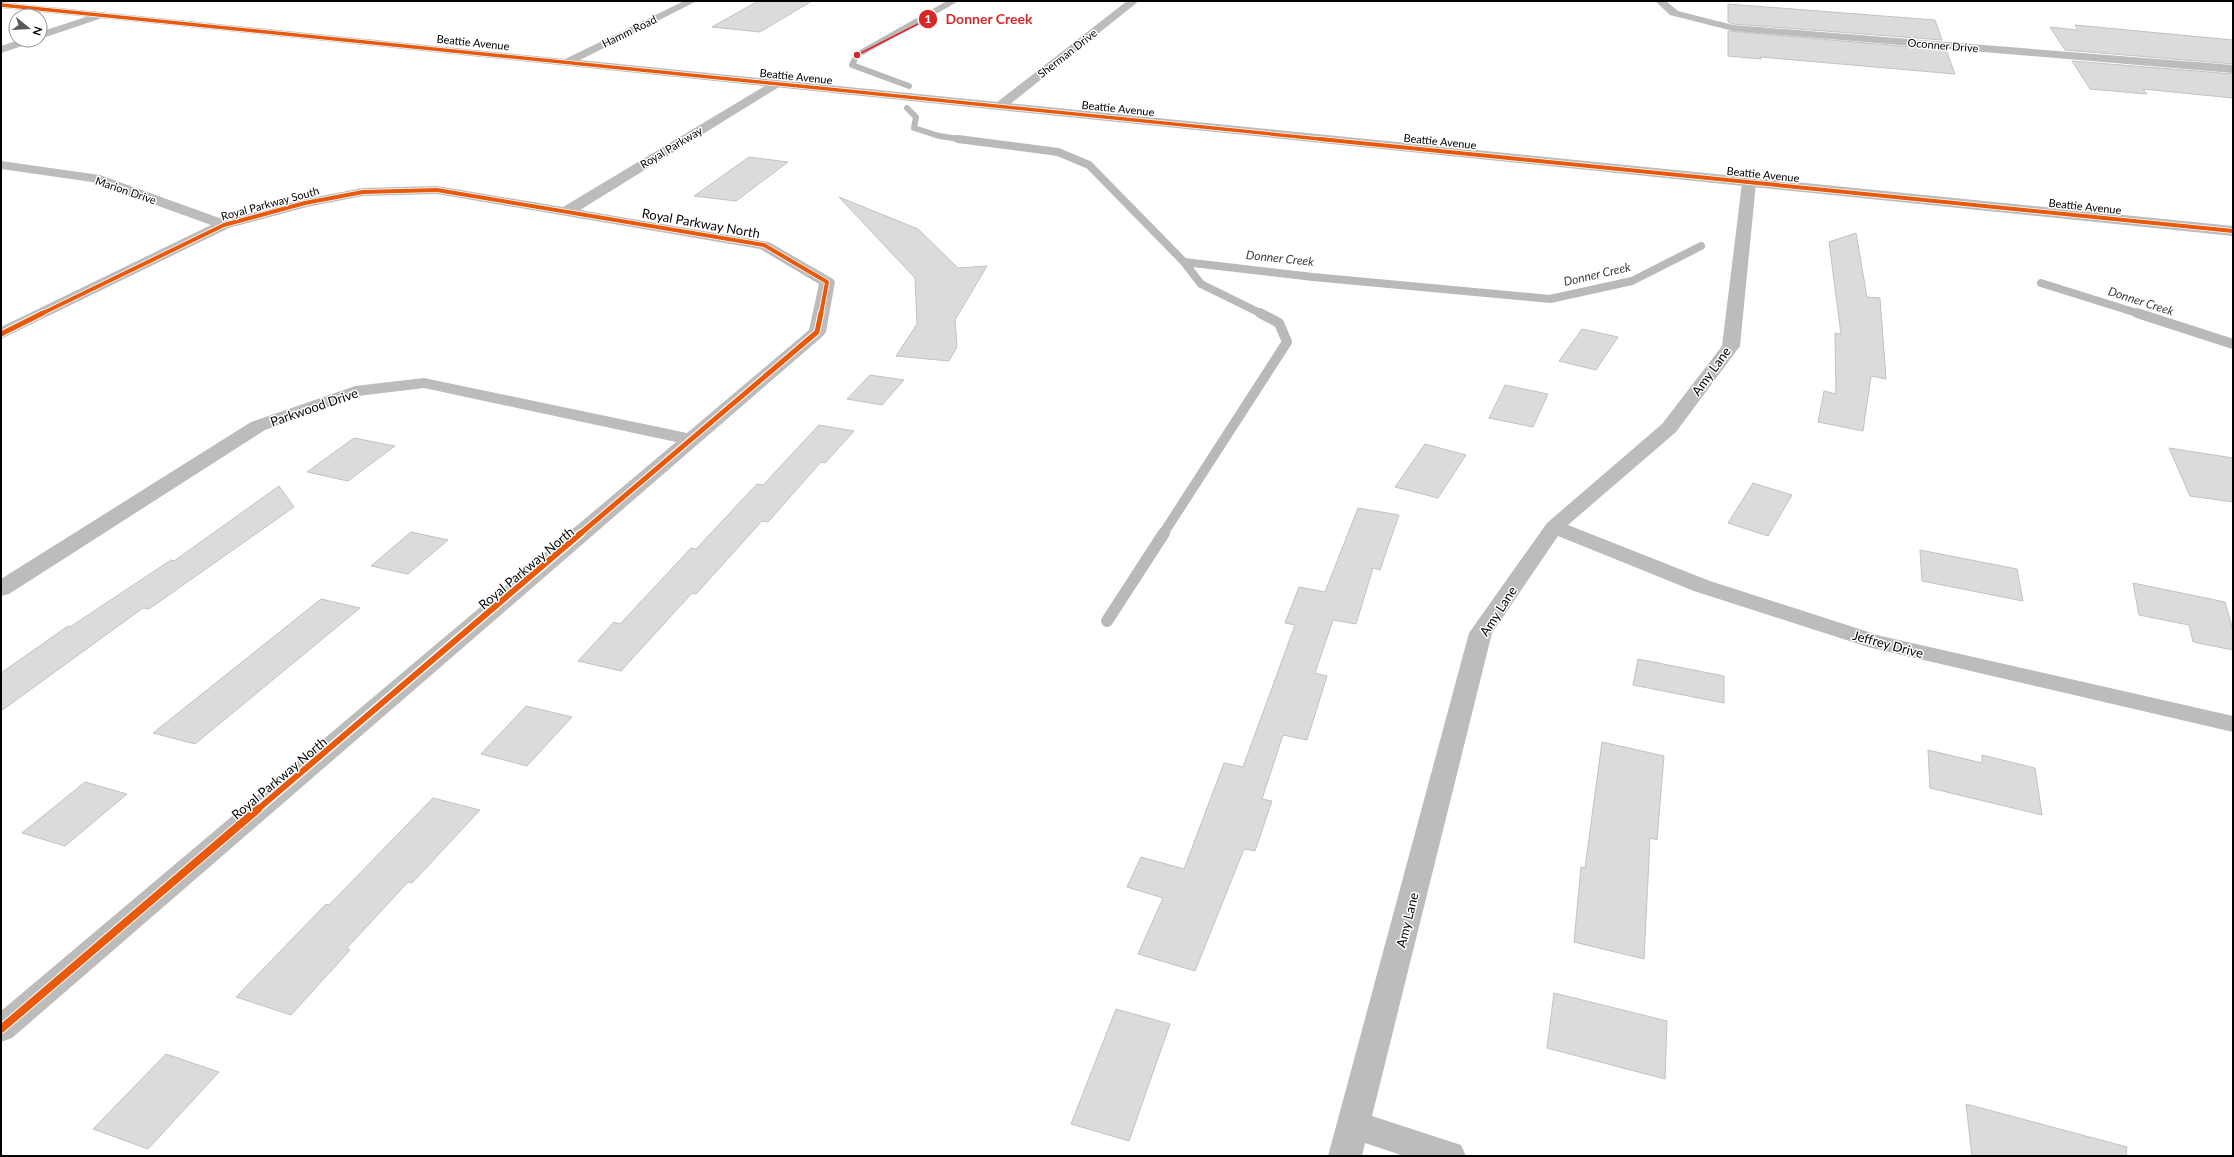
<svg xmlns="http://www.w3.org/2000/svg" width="2234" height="1157" font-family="Lato,sans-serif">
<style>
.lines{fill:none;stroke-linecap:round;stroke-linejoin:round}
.stream-far3{stroke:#b9b9b9;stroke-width:6}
.stream-far2{stroke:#b9b9b9;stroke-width:8}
.stream-far1{stroke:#b9b9b9;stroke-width:10}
.stream{stroke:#b9b9b9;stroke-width:12}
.building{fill:#dbdbdb;stroke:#c2c2c2}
.minor{fill:#bcbcbc;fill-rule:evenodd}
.tertiary{fill:#bcbcbc;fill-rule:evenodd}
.cycleway-far4-casing{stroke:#fff;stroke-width:5}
.cycleway-far3-casing{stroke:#fff;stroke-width:5.5}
.cycleway-far2-casing{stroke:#fff;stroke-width:7}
.cycleway-far1-casing{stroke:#fff;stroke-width:9}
.cycleway-casing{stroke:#fff;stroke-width:10}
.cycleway-far4{stroke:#e8590c;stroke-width:3.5}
.cycleway-far3{stroke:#e8590c;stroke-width:4}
.cycleway-far2{stroke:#e8590c;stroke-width:5}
.cycleway-far1{stroke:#e8590c;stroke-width:6}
.cycleway{stroke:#e8590c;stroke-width:8}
.labels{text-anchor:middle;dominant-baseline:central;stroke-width:3;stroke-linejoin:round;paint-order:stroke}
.far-street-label{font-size:11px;fill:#000;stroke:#fff}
.far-water-label{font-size:12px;font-style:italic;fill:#3c3c3c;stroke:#fff}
.street-label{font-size:13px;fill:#000;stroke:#fff}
.leader{fill:none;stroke:#d62828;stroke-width:1.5}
.callout-dot{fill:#d62828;stroke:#fff;stroke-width:1.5}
.mark-label{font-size:12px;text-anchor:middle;font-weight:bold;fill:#fff}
.callout-label{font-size:14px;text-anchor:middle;font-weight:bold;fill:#d62828;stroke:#fff;stroke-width:3;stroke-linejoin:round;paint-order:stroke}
</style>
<rect width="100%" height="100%" fill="#fff"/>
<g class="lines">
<!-- stream-far3 -->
<path class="stream-far3" d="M909,86L852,65L857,55L953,1
M907,108L916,117L914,128L939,136L966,140"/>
<!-- stream-far2 -->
<path class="stream-far2" d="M958,139L1058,152L1089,165L1184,262L1313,277L1550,299L1632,281L1701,246
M1184,262L1201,284L1262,314
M2041,283L2140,314"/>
<!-- stream-far1 -->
<path class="stream-far1" d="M2137,313L2233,344
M1163,534L1287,342L1279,323L1260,313"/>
<!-- stream -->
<path class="stream" d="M1107,621L1164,533"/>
</g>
<!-- building -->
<path class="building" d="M758,1H812L760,32L712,27Z
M1728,4L1935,20L1942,40L1733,24L1728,22Z
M2075,25L2233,40V64L2065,50L2050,27L2078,30Z
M1728,31L1946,50L1955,74L1760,57L1761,59L1728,56Z
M2072,61L2233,74V98L2143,89L2147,94L2090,89Z
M749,157L788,162L736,201L694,196Z
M839,197L918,229L958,268L987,266L955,320L957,347L949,361L896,356L917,324L915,278Z
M1856,233L1867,297L1880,298L1886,379L1871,376L1863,431L1818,422L1824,391L1836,394L1835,333L1841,334L1829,242Z
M1582,329L1618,337L1596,370L1559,361Z
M870,375L904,380L882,405L847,399Z
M1505,385L1548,394L1533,427L1489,418Z
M819,425L854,431L825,463L821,462L768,522L762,521L696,594L692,593L621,671L578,661L614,622L620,624L691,548L696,549L757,484L763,485Z
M354,438L395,446L348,481L307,472Z
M1425,444L1466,455L1438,498L1395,487Z
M2169,448L2233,458V502L2190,496Z
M1753,483L1792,495L1768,536L1728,523Z
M279,486L294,507L149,609L143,608L1,711V673L68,626L70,627L171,560L174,561Z
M1358,508L1399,515L1380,570L1373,568L1356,624L1333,620L1315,673L1327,676L1307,740L1283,735L1262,799L1272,801L1255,851L1244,849L1195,971L1138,954L1163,898L1127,887L1141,857L1184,869L1224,763L1243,767L1295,625L1285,623L1299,587L1325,592Z
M411,532L448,540L408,574L371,566Z
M1920,550L2017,569L2023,601L1922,581Z
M2133,583L2225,602L2233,630V650L2193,642L2189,625L2139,615Z
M321,599L360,608L195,744L153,733Z
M1638,659L1724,676V703L1633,685Z
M526,706L572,717L527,766L481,754Z
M1602,742L1664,756L1657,840L1650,838L1644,959L1574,942L1581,867L1585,868Z
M1928,750L1982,763V755L2035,768L2042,815L1930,788Z
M85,782L127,794L65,846L22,833Z
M433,798L480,810L412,883L408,882L347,948L350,950L291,1015L236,997L326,904L329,905Z
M1554,993L1667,1021L1665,1079L1547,1048Z
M1116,1009L1170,1024L1129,1141L1071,1124Z
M166,1054L219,1072L148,1149L93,1129Z
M1966,1104L2127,1147L2126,1156H1972Z"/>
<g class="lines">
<!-- minor -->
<path class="minor" d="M1127,1H1139L1004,109H996L994,106L996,103Z
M1655,1H1666L1678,11L1733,25L2233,65V73L1733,31L1670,15Z
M101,12L105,13L106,15L105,17L40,39V32Z
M19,40H36L34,42L1,53V46Z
M775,80L781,84L779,87L580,210L769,242L833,279L835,282L826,332L823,336L12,1038L1,1042V1011L676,442L424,388L358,396L265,430L9,594L1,596V579L251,422L355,386L424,378L687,433L809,330L819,284L760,249L437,194L363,196L307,207L229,228L1,339V327L211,225L92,182L1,169V161L100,175L225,220L305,199L363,188L437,186L563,207Z
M1749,179L1756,183L1740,346L1676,432L1568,525L1710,581L1881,636L2233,716V732L1868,647L1694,591L1558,536L1492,633L1372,1116L1461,1145L1466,1156H1404L1365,1143L1362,1156H1328L1469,633L1547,523L1662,424L1722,346L1742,183Z"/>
<!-- tertiary -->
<path class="tertiary" d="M684,1H697L580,60L2233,226V236L1,8V2L565,59Z"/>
<!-- cycleway-far4 casing -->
<g class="cycleway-far4-casing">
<path id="cycleway-far4" d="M1,5L1330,140"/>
</g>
<!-- cycleway-far3 casing -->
<g class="cycleway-far3-casing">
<path id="cycleway-far3" d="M1320,139L2233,231
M41,314L224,225L305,203L363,192L437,190L764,245L827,282L821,314"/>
</g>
<!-- cycleway-far2 casing -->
<g class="cycleway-far2-casing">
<path id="cycleway-far2" d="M1,334L43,313
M580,534L817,332L821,313"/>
</g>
<!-- cycleway-far1 casing -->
<g class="cycleway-far1-casing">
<path id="cycleway-far1" d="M257,810L581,533"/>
</g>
<!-- cycleway casing -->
<g class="cycleway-casing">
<path id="cycleway" d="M1,1029L258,809"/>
</g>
<!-- cycleway-far4 -->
<use href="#cycleway-far4" class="cycleway-far4"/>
<!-- cycleway-far3 -->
<use href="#cycleway-far3" class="cycleway-far3"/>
<!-- cycleway-far2 -->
<use href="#cycleway-far2" class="cycleway-far2"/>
<!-- cycleway-far1 -->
<use href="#cycleway-far1" class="cycleway-far1"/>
<!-- cycleway -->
<use href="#cycleway" class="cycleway"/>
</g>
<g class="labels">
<!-- far-street labels -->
<g class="far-street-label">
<text transform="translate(629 31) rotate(-26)">Hamm Road</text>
<text transform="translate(473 42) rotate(6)">Beattie Avenue</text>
<text transform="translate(1943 45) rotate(5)">Oconner Drive</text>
<text transform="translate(1067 53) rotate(-38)">Sherman Drive</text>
<text transform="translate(796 76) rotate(6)">Beattie Avenue</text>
<text transform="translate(1118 108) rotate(6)">Beattie Avenue</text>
<text transform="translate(1440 141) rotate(6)">Beattie Avenue</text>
<text transform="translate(671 147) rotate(-31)">Royal Parkway</text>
<text transform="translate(1763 174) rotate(6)">Beattie Avenue</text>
<text transform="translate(126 190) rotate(19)">Marion Drive</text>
<text transform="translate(270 203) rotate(-15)">Royal Parkway South</text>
<text transform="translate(2085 206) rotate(6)">Beattie Avenue</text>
</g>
<!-- far-water labels -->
<g class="far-water-label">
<text transform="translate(1280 258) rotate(6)">Donner Creek</text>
<text transform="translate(1597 274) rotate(-13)">Donner Creek</text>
<text transform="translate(2141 301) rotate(18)">Donner Creek</text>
</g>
<!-- street labels -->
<g class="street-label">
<text transform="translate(701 223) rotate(10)">Royal Parkway North</text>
<text transform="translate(1711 371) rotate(-54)">Amy Lane</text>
<text transform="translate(314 407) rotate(-19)">Parkwood Drive</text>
<text transform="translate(526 568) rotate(-40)">Royal Parkway North</text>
<text transform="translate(1498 611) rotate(-57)">Amy Lane</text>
<text transform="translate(1888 644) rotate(15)">Jeffrey Drive</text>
<text transform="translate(279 778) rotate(-40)">Royal Parkway North</text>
<text transform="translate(1407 920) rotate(-76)">Amy Lane</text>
</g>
</g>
<!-- callouts -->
<path class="leader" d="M857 55L928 19"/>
<g class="callout-dot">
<circle cx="857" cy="55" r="4"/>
<circle cx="928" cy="19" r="10"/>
</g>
<g class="mark-label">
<text x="928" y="23">1</text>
</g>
<g class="callout-label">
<text x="989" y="24">Donner Creek</text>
</g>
<!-- border -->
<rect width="2234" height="1157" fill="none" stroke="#000000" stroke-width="4"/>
<!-- north arrow -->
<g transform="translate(28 28) rotate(108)"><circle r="19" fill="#ffffff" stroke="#999999"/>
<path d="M0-3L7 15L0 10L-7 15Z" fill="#595959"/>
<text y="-6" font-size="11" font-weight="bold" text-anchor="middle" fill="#000000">N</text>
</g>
</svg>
